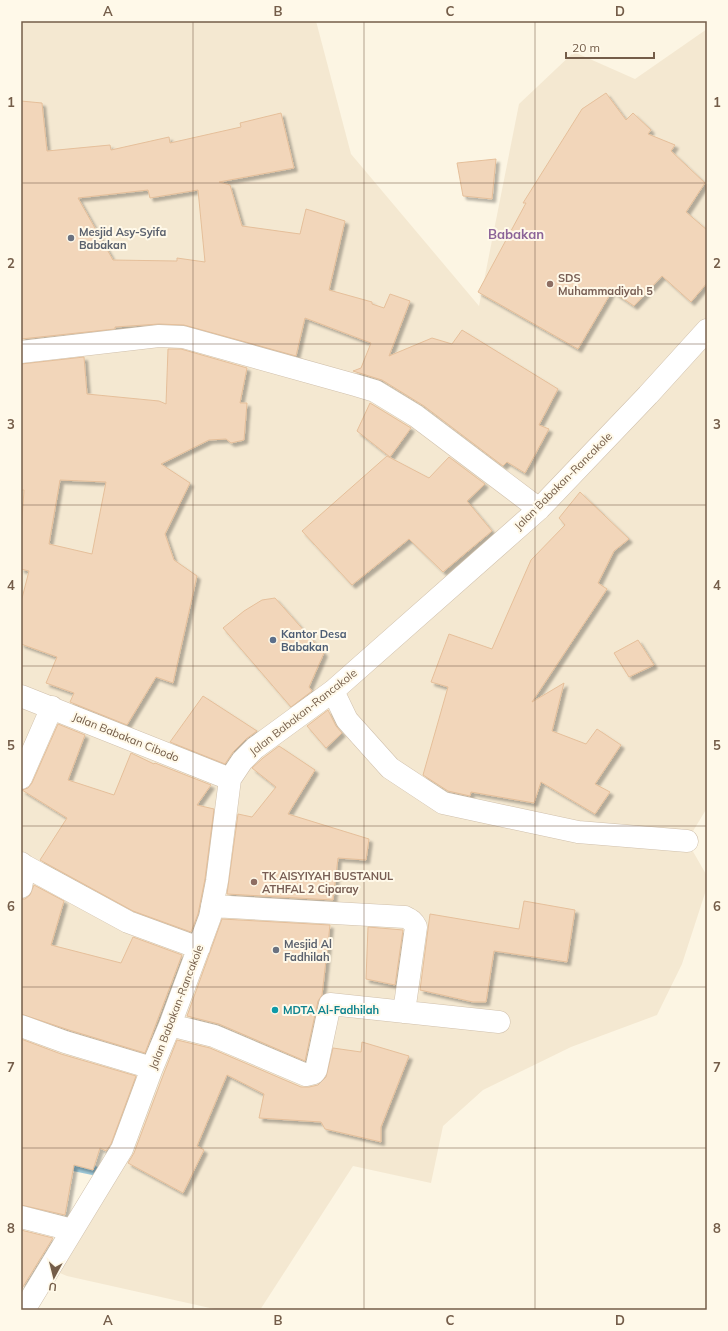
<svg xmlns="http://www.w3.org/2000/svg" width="728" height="1331" font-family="Mulish,sans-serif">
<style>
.residential{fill:#f4e8d1}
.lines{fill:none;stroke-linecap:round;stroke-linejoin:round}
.stream{stroke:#9dc8d8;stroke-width:9}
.building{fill:#f2d6ba;stroke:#e5bf9a;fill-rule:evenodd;filter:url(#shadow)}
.street-casing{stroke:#d0c0ac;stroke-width:23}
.street{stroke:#fff;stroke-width:22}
.grid{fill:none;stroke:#745d49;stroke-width:1;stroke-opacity:0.55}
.worship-dot{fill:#6b7280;stroke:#fff9e9;stroke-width:1.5}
.education-dot{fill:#8d6e63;stroke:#fff9e9;stroke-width:1.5}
.service-dot{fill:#5c6f8a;stroke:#fff9e9;stroke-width:1.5}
.culture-dot{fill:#0f9aa8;stroke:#fff9e9;stroke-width:1.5}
.labels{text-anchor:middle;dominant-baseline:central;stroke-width:4;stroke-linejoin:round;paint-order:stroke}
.worship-label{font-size:11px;font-weight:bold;fill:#5b616d;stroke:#fff9e9;text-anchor:start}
.education-label{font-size:11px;font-weight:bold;fill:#785e54;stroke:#fff9e9;text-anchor:start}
.street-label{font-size:11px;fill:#745d49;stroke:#fff9e9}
.service-label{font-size:11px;font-weight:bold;fill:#4e5e75;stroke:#fff9e9;text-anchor:start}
.culture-label{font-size:11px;font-weight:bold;fill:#0d838f;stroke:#fff9e9;text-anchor:start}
.quarter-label{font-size:13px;font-weight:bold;fill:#8c6498;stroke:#fff9e9}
.neatline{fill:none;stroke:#745d49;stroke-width:1.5}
.grid-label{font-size:13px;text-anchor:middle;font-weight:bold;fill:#745d49}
</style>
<defs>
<filter id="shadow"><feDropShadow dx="3.5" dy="3.5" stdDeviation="1" flood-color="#0004"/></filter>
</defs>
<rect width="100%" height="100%" fill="#fcf5e3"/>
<!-- residential -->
<path class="residential" d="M21,21H316L351,154L479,306L519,104L574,52L635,79L707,29V808L687,841L707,876V887L682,964L657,1015L571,1047L483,1090L443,1126L431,1183L353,1166L260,1310H219L67,1276L50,1269L123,1149L107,1123L50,1103V1087L21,1084V356L157,340H181L353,385L375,392L393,401L539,510L589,455L538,507L394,399L375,390L354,384L182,334H157L21,354Z"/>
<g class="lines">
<!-- stream -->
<path class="stream" d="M62,1164L100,1172L97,1179"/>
</g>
<!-- building -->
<path class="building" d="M606,93L626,120L633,113L651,130L648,134L675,145L671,151L705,183L686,212L707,230V283L691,302L662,276L634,306L612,291L578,349L478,292L526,203H523L582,109Z
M21,101L42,103L47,151L110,145L111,150L169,137L170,143L241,127L240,123L281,113L294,168L219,182L230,185L242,226L300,234L306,209L345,221L329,290L372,302V304L384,308L390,294L410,301L389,356L432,338L452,344L462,330L558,389L539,425L549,429L525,473L507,462L503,466L424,406L382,380L353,371L361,368L371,343L305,318L296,356L184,325L159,324L115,327V329L21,339ZM148,190L150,198L198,190L205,262L177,258V261L113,260L78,198Z
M496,159L492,199L463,196L457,163Z
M168,349H181L247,368L240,403H247L244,440L231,443L226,439L209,440L161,464L190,483L165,534L174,560L197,576L173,683L156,677L127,725L70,702L74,693L46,683L57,657L21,644V602L29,571L21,569V534L24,490H21V364L84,357L87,394L159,401L166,404ZM60,480L106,482L92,554L49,544Z
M370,403L411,428L390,457L357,431Z
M387,456L429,478L449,457L485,484L467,501L492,531L443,572L409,539L352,585L302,531Z
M580,492L629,539L614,551L598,583L607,589L532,702L564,683L552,731L586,744L597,729L621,745L595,784L610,792L595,814L541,782L534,803L471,792L470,796L448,791L423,775L448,687L431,682L449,634L492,649L531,560L565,525L559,518Z
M275,598L324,653L309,687L312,691L291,707L223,628L244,611L262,600Z
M638,640L654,665L629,677L614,653Z
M203,696L257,731L246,739L233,752L225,764L170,742Z
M328,710L336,726L342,733L326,748L307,726Z
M58,724L85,735L68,780L114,795L131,753L154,764L155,763L211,785L197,805L214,809L205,879L198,914L191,932L133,911L40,860L67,818L22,790L28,788L32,783Z
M279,746L315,770L288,814L369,839L366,860L338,858L333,900L227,894L238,814L252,817L276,787L252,768L263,758Z
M34,885L64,901L51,945L121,963L133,937L182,955L145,1053L69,1030L21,1014V899H25L30,895Z
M524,901L575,910L567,962L494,951L486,1002H473L420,990L430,914L519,929Z
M222,919L330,925L322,995L318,1001L305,1061L219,1024L187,1016Z
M368,927L403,930L395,985L366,979Z
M21,1039L61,1054L136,1076L111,1144L106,1151L100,1148L93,1170L74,1165L65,1215L21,1205Z
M177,1040L210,1048L301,1087H309L318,1085L326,1077L333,1048L361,1052L362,1042L409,1056L381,1127V1142L325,1129L321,1122L259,1118L264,1094L227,1075L197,1146L204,1150L183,1193L128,1163L134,1153L164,1073Z
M21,1230L53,1238L21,1290Z"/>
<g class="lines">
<!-- street casing -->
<g class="street-casing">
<path id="street" d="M21,352L159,336L183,337L355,385L375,391L416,416L539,509
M333,691L347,720L390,768L443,803L578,832L687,841
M21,696L230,779
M21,778L52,707
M21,863L25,866L21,887
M25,866L128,922L199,948
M212,906L405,917C411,920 413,921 416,927L404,1012
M170,1025L214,1036L306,1075L314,1073L316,1070L330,1004L499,1022
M21,1026L65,1042L152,1068
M21,1217L72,1230
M24,1310L122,1149L152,1068L170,1025L210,917L217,881L230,779L242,761L255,748L333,691L539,509L648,395L707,330"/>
</g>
<!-- street -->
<use href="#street" class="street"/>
</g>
<!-- grid -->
<path class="grid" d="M193,21V1310M364,21V1310M535,21V1310M21,183H707M21,344H707M21,505H707M21,666H707M21,826H707M21,987H707M21,1148H707"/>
<!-- markers -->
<g class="worship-dot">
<circle cx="71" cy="238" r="4"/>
<circle cx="276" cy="950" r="4"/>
</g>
<g class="education-dot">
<circle cx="550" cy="284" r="4"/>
<circle cx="254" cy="882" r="4"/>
</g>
<circle class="service-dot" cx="273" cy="640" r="4"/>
<circle class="culture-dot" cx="275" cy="1010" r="4"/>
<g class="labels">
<!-- worship labels -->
<g class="worship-label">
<text x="79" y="232">Mesjid Asy-Syifa<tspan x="79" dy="13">Babakan</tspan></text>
<text x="284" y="944">Mesjid Al<tspan x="284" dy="13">Fadhilah</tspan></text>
</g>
<!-- education labels -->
<g class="education-label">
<text x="558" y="278">SDS<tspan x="558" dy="13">Muhammadiyah 5</tspan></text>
<text x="262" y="876">TK AISYIYAH BUSTANUL<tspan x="262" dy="13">ATHFAL 2 Ciparay</tspan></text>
</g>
<!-- street labels -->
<g class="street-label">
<text transform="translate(563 481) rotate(-45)">Jalan Babakan-Rancakole</text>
<text transform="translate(303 712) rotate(-38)">Jalan Babakan-Rancakole</text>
<text transform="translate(126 737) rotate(22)">Jalan Babakan Cibodo</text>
<text transform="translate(176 1007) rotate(-69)">Jalan Babakan-Rancakole</text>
</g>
<!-- service labels -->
<g class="service-label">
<text x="281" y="634">Kantor Desa<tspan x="281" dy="13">Babakan</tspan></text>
</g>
<!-- culture labels -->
<g class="culture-label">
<text x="283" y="1010">MDTA Al-Fadhilah</text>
</g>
<!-- quarter labels -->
<g class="quarter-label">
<text x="516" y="234">Babakan</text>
</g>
</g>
<!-- border -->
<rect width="728" height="1331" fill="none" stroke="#fff9e9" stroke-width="44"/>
<!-- north arrow -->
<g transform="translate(54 1277) rotate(187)" stroke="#fff9e9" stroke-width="3" paint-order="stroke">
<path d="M0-3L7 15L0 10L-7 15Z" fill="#745d49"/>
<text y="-6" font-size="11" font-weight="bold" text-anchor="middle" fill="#745d49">U</text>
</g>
<!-- scale -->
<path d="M566 52v6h88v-6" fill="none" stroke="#745d49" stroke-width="2"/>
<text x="572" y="52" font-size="12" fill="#745d49" stroke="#fff9e9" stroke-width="3" paint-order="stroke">20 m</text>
<rect x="22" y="22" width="684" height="1287" class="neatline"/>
<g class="grid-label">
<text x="108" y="16">A</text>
<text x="278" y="16">B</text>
<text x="450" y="16">C</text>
<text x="620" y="16">D</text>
<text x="11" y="107">1</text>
<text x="717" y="107">1</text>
<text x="11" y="268">2</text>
<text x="717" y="268">2</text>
<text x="11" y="429">3</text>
<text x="717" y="429">3</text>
<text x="11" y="590">4</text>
<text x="717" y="590">4</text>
<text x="11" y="750">5</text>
<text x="717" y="750">5</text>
<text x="11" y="911">6</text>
<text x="717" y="911">6</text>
<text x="11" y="1072">7</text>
<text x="717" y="1072">7</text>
<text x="11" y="1233">8</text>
<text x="717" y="1233">8</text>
<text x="108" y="1325">A</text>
<text x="278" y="1325">B</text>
<text x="450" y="1325">C</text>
<text x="620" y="1325">D</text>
</g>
</svg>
